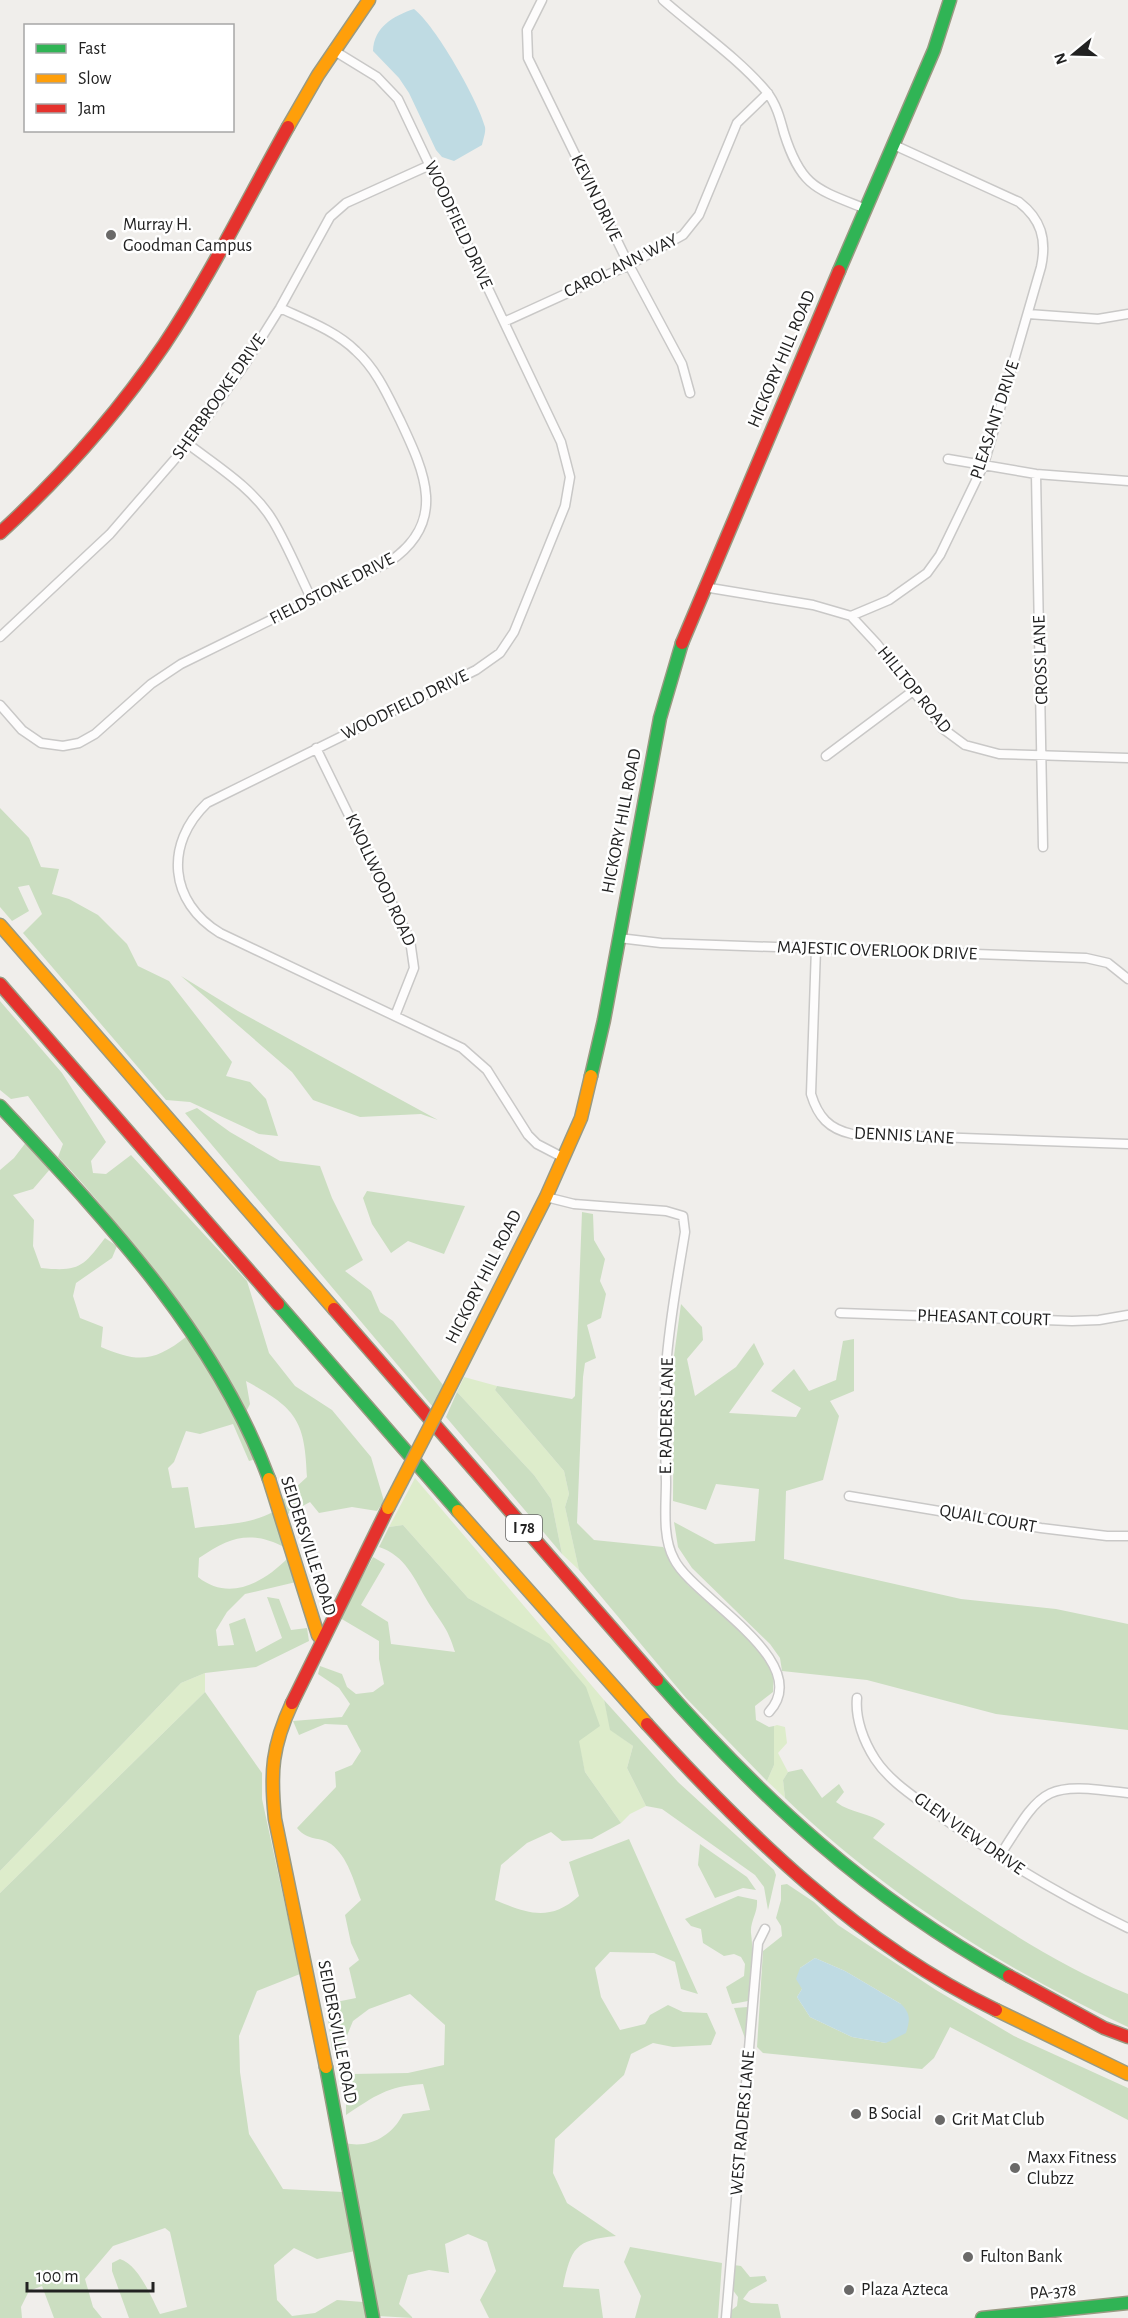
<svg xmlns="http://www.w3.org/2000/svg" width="1128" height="2318" font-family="'Alegreya Sans',sans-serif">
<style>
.grass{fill:#ddeccb}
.forest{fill:#cbdec1;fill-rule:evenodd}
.water{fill:#bfdbe3}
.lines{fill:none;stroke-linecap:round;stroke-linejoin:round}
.street-casing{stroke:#c9c8c7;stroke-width:11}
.fast-casing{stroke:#999a82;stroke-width:15}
.slow-casing{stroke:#999a82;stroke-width:15}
.jam-casing{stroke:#999a82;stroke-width:15}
.street{stroke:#fdfcfc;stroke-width:8}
.fast{stroke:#30b455;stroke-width:12}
.slow{stroke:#ff9f0a;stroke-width:12}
.jam{stroke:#e5322d;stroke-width:12}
.slow-bridge-casing{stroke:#999a82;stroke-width:15;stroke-linecap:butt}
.slow-bridge{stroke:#ff9f0a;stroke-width:12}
.poi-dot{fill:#6a6968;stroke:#fff;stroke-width:2}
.labels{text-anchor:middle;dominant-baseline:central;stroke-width:5;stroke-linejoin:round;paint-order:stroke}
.shield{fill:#fff;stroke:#646464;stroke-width:1.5}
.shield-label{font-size:16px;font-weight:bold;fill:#222}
.street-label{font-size:18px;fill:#222;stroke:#fff}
.poi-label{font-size:18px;fill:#222;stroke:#fff;text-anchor:start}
</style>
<rect width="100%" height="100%" fill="#f0eeeb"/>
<!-- grass -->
<path class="grass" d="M464,1377L497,1386L495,1390L564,1471L569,1494L565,1507L579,1570L562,1554L551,1499L534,1475L457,1392Z
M415,1478L604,1700L611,1730L633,1746L627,1768L646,1806L630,1814L621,1823L585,1772L578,1741L550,1645L468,1598L403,1525L389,1527Z
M205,1673V1692L0,1893V1871L181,1683Z
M777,1725L785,1727L787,1743L778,1753L788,1772L783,1780L785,1798L767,1781L774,1765V1726Z"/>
<!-- forest -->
<path class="forest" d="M0,808L29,838L41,867L59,869L52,894L69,899L98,915L127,944L138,966L169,981L232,1062L226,1076L250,1082L266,1099L278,1136L259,1134L190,1102L166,1100L23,933L42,914L29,885L18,887L29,911L12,921L0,907Z
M181,976L238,1011L438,1120L421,1114L360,1117L313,1100L292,1072Z
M0,1001L62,1073L106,1142L91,1161L93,1173L106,1174L131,1155L247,1281L269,1353L295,1386L332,1410L371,1457L384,1501L377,1511L352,1507L319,1513L310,1502L286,1515L280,1502L307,1477C305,1420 296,1408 246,1381L250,1404L246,1412C188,1324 132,1233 58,1157L63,1144L28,1096L11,1099L0,1090Z
M197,1108L230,1132L280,1161L320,1166L332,1198L363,1260L345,1271L371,1291L380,1312L393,1321L443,1385L433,1407L185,1113Z
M27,1141L51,1168L33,1189L13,1195L34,1220L33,1246L41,1268C79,1272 83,1267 105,1238L117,1246L112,1258L76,1283L73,1296L80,1318L103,1327L101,1347C138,1363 155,1362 187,1336C218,1372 236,1417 256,1459L249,1461L233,1424L200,1434L186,1431L174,1462L168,1468L172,1488L188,1487L195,1528C221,1524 249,1525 273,1512L286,1548C251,1530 231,1536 199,1558L198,1577C229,1602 263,1583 288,1558L296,1582L245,1594L227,1612L216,1630L218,1646L234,1645L229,1624L245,1618L256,1652L282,1638L267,1597L279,1599L291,1630L307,1628L309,1641L256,1667L205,1673L181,1683L0,1871V1170L14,1158Z
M367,1191L465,1206L444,1254L408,1241L391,1253L372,1224L363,1198Z
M582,1212L593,1214L594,1240L605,1259L600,1281L606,1294L601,1318L587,1325L596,1358L585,1363L583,1377L577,1523L594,1540L663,1547L688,1585L747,1638L766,1659L774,1674L773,1692L755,1706L756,1720L769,1727L774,1726V1765L767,1781L686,1698L579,1570L565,1507L569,1494L564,1471L495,1390L497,1386L572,1399L575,1396Z
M681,1304L702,1327L703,1340L687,1359L695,1396L736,1367L754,1343L764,1364L729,1413L796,1417L801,1408L771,1391L794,1369L809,1391L836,1380L843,1341L854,1339V1391L830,1401L839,1416L823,1480L786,1491L784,1559L961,1599L1056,1609L1128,1624V1730L996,1714L867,1680L782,1671L780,1658L770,1644L692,1568L678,1547L674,1522L715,1544L755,1541L759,1489L716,1484L706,1510L673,1501L674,1356Z
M457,1392L534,1475L551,1499L562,1554L446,1417Z
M403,1525L468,1598L550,1644L586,1687L600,1726L579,1741L585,1772L621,1823L592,1839L562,1841L551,1832L527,1843L501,1865L495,1900C528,1914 550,1922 579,1896L569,1862L629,1839L698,1994L681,1989L675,1962L654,1953L610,1952L595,1968L601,1997L620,2030L645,2024L650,2015L668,2005L683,2012L707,2013L716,2033L711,2045L673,2047L653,2043L631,2054L624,2075L555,2139L553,2173L567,2203L616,2236C575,2240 571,2248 563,2287L599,2289L603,2318H489L480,2300L496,2271L487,2242L468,2234L445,2244L449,2273L429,2270L408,2275L399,2304L413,2318L378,2316L345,2143C369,2149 392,2136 403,2114L430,2110L423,2084C387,2086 375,2096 346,2115V2092L352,2074L408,2073L444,2065L445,2025L410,1994L369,2009L353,2021L341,2050H332L326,2004L356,1998L349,1968L359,1960L351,1943L345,1915L361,1900C354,1882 348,1857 331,1844C319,1836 309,1842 297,1828L336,1787L335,1772L352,1765L361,1751L347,1725L325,1724L299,1735L293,1721L342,1717L350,1704L339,1688L318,1674L320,1666L342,1674L347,1687L356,1694L373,1692L384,1684L379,1659V1641L340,1618L373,1557L385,1564L361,1605L388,1622L391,1644L455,1652C447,1626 441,1623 428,1602C415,1580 405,1555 379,1547L389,1527Z
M205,1692L262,1773V1799L300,1974L257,1991L239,2036L240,2072L249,2134L283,2189L343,2192L355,2251L317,2259L294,2248L274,2265L277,2300L292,2316L315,2313L337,2300L363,2302L366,2318H129L112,2271V2263L120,2259C139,2265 151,2297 160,2314L187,2307L170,2232L165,2228L113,2246L85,2279L93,2307L102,2318H54L42,2286L29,2291L21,2307L22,2318H0V1893Z
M604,1700L678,1782L774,1870L776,1875L768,1910L764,1887L755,1875L662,1809L646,1806L627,1768L633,1746L610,1730Z
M802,1769L822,1798L839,1784L844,1792L836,1802C852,1814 869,1812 885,1824L873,1838C955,1896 1036,1956 1128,1994V2027C1003,1969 884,1893 785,1798L783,1780L788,1772Z
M700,1844L747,1877L756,1890L743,1888L715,1898L698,1865Z
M787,1884L814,1902L838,1925L936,1990L1014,2036L1128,2088V2120L950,2027L934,2058L922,2069L763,2053L757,2047L763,1951L782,1936L781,1926L776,1918L781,1900V1885ZM815,1958L845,1971L901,2004L886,2043L852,2037L810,2017L797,1997L802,1989L800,1968Z
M738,1896L757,1900C758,1913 750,1921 751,1933C754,1956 751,1977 748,2001L732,2004L726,1987L744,1976L745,1964L741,1957L734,1954L724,1956L703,1943L701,1929L691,1926L685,1919Z
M748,2007L746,2041L734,2008Z
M630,2247L722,2263L718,2318H635L641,2296L624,2262Z
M734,2265L741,2266L750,2277L765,2276L767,2281L749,2291L743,2299L751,2303L778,2304L781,2318H729V2312L737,2306L738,2297L732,2289Z"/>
<!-- water -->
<path class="water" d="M414,9C435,25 478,100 485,127C486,132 483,140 482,145L454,161L442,157L436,150L409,93L399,78L373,51C374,27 393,16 414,9Z
M815,1958L845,1971L901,2004C911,2014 910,2020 906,2033L886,2043L852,2037L810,2017L797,1997L802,1989L796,1979L800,1968Z"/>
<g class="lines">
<!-- street casing -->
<g class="street-casing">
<path id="street" d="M542,0L527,30L528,58L629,265L682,364L690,393
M663,0C697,30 737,57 766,91C776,103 780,118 784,133C801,187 816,189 866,209
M333,50L377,77L398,99L561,442L570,477L565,506L514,632L500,653L476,670L207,803C164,844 169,902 220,933L462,1048L487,1070L528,1135L537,1144L564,1158
M1028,314L1098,319L1128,314
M504,322L629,265L683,235L699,215L737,123L768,93
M188,444C217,466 254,489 273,521C288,546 299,574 312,600
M948,459L1036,474L1128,481
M1036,474L1043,847
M704,587L813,605L851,616L889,600L927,573L940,555L984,464L1041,267C1047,239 1041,219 1019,202L894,145
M851,616L877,644L942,728L965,745L999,754L1128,758
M0,637L110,534L188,444L245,364L280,308L330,217L346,203L430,165
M0,705L22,730L41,743L63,746L79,743L95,734L151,684L181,664L389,562C448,522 425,473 400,420C388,396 377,370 356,351C336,331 306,320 280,308
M316,748L410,940L414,968L395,1016
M826,756L913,691
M619,938L661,943L1086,958L1108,963L1128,979
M816,948L811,1094C818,1117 829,1129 852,1134L1128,1144
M546,1197L574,1204L666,1211L683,1216L685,1232C678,1276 669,1322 666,1368C664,1406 665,1444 666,1482C666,1506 662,1537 674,1559C692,1597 816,1661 769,1712
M840,1313L1072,1321L1099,1320L1128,1315
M849,1496L1041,1528L1107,1536H1128
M857,1698C855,1719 864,1742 875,1759C890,1782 915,1797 936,1813C997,1858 1060,1895 1128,1928
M999,1857C1044,1786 1043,1782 1128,1793
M726,2318L758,1943L765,1929"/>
</g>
<!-- fast casing -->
<g class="fast-casing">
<path id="fast" d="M839,271L934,50L950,0
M591,1076L604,1020L660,718L682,643
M0,1106C104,1218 215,1333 269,1479
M278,1304L458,1511
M657,1680C765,1802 865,1895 1009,1976
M326,2067L373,2318
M982,2318L1128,2303"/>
</g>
<!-- slow casing -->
<g class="slow-casing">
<path id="slow" d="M288,127L318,75L369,0
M0,925L334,1309
M444,1399L546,1197L581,1118L591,1076
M269,1479L318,1635L322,1640
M458,1511L647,1724
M292,1703C272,1746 270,1772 275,1819L326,2067
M996,2010L1128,2074"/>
</g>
<!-- jam casing -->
<g class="jam-casing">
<path id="jam" d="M0,533C62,476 117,414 164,345C210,276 247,200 288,127
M682,643L839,271
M0,984L278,1304
M334,1309L657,1680
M292,1703L388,1508
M647,1724C749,1836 858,1943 996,2010
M1009,1976L1104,2028L1128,2037"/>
</g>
<!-- street -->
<use href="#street" class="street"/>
<!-- fast -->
<use href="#fast" class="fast"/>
<!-- slow -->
<use href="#slow" class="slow"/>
<!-- jam -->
<use href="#jam" class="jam"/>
<!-- slow-bridge casing -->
<g class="slow-bridge-casing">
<path id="slow-bridge" d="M388,1508L444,1399"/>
</g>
<!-- slow-bridge -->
<use href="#slow-bridge" class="slow-bridge"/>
</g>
<!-- markers -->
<g class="poi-dot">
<circle cx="111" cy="235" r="6"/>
<circle cx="856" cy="2114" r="6"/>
<circle cx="940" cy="2120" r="6"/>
<circle cx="1015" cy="2168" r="6"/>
<circle cx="968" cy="2257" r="6"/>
<circle cx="849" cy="2290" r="6"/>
</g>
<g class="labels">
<!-- shield labels -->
<rect class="shield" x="506" y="1515" width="36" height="26" rx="4.5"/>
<g class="shield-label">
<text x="524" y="1528">I 78</text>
</g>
<!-- street labels -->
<g class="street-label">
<text transform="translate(596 198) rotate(64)">KEVIN DRIVE</text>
<text transform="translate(458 225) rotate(65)">WOODFIELD DRIVE</text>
<text transform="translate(621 266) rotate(-26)">CAROL ANN WAY</text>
<text transform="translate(782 359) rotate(-67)">HICKORY HILL ROAD</text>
<text transform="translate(219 397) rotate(-55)">SHERBROOKE DRIVE</text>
<text transform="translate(995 420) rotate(-72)">PLEASANT DRIVE</text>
<text transform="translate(332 589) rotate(-27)">FIELDSTONE DRIVE</text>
<text transform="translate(1041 660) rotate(-92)">CROSS LANE</text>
<text transform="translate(914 690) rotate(51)">HILLTOP ROAD</text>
<text transform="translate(405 705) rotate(-26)">WOODFIELD DRIVE</text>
<text transform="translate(622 821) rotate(-79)">HICKORY HILL ROAD</text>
<text transform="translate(380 880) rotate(65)">KNOLLWOOD ROAD</text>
<text transform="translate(877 951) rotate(2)">MAJESTIC OVERLOOK DRIVE</text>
<text transform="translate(904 1136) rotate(3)">DENNIS LANE</text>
<text transform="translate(484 1277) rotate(-63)">HICKORY HILL ROAD</text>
<text transform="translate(984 1318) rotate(2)">PHEASANT COURT</text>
<text transform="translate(667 1416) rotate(-89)">E. RADERS LANE</text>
<text transform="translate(988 1519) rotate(10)">QUAIL COURT</text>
<text transform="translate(308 1546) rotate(72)">SEIDERSVILLE ROAD</text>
<text transform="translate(969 1834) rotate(35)">GLEN VIEW DRIVE</text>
<text transform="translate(337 2032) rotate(79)">SEIDERSVILLE ROAD</text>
<text transform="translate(743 2123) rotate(-85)">WEST RADERS LANE</text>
<text transform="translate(1053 2292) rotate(-5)">PA-378</text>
</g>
<!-- poi labels -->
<g class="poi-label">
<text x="123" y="225">Murray H.<tspan x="123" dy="21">Goodman Campus</tspan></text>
<text x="868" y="2114">B Social</text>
<text x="952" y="2120">Grit Mat Club</text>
<text x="1027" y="2158">Maxx Fitness<tspan x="1027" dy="21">Clubzz</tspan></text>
<text x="980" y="2257">Fulton Bank</text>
<text x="861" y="2290">Plaza Azteca</text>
</g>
</g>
<!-- legend -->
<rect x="24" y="24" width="210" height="108" fill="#ffffff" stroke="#a7a7a7" stroke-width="1.5"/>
<rect x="36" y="44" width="30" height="9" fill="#30b455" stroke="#a7a7a7" stroke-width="1.5"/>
<text x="78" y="54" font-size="18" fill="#222222">Fast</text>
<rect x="36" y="74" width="30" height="9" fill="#ff9f0a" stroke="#a7a7a7" stroke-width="1.5"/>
<text x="78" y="84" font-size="18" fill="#222222">Slow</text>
<rect x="36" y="104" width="30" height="9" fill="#e5322d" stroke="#a7a7a7" stroke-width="1.5"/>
<text x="78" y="114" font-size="18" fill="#222222">Jam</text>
<!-- north arrow -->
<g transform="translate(1074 54) rotate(251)" stroke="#ffffff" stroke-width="4.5" paint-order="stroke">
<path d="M0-4.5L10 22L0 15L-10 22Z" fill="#222222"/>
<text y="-9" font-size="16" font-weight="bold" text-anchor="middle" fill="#222222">N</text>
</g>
<!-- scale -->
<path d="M27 2282v9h126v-9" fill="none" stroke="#222222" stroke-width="3"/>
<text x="36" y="2282" font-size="18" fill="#222222" stroke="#ffffff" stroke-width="4.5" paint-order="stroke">100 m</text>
</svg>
